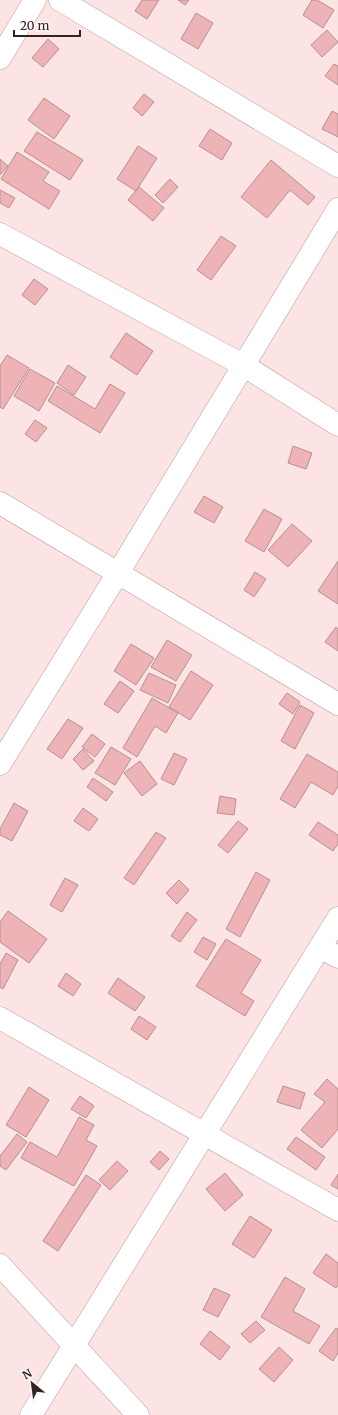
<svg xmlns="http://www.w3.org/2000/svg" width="338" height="1415" font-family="Merriweather,serif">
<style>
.building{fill:#edb3b7;stroke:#b69093}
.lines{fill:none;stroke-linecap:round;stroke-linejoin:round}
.minor-casing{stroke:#c19b9d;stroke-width:23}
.minor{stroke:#fff;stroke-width:22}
</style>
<rect width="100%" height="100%" fill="#fce3e4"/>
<!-- building -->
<path class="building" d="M142,0H159L147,19L135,11Z
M178,0H189L185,5Z
M312,0H317L334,10L323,28L303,15Z
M196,13L213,23L198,49L181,39Z
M327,30L338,42L322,57L311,45Z
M48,39L59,49L43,67L32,58Z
M334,64L338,66V85L325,76Z
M144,94L154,102L142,116L133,108Z
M44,98L70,116L54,139L28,120Z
M332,111L338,114V137L322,129Z
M210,129L232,143L222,160L199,146Z
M37,132L83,160L70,180L24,151Z
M138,146L157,158L136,191L117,179Z
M17,152L49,172L43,181L60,191L49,209L1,179Z
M0,159L8,166L0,175Z
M271,160L315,197L308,205L290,190L267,218L241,197Z
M170,179L178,187L163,203L155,195Z
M139,187L164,208L153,221L128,200Z
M0,190L15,198L9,208L0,203Z
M221,236L236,246L211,280L197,270Z
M34,279L48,289L35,305L22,295Z
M126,333L153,351L137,375L110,357Z
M7,355L29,368L3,409L0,407V366Z
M68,365L86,377L74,395L57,383Z
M30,369L55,383L39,411L14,396Z
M110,384L125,393L100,433L48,401L57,386L95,409Z
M35,420L47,428L36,442L25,434Z
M293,446L312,453L306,469L288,463Z
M204,496L223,507L214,523L194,512Z
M264,509L282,519L264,552L245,541Z
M292,524L312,541L288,567L268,550Z
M338,561V604L318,591Z
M255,572L266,579L254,597L244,590Z
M336,627L338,629V651L325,642Z
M167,640L192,655L176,681L151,667Z
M131,644L154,658L136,685L114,671Z
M191,671L213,685L190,720L169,707Z
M149,673L176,685L168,703L140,690Z
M120,681L134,691L118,713L104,704Z
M287,693L300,702L293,714L279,704Z
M152,698L178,713L166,733L155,726L137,757L123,748Z
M300,705L314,713L295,749L281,741Z
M68,719L83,728L62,759L47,749Z
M92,734L105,744L95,757L82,747Z
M111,747L131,759L115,785L95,773Z
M83,749L94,761L83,770L73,759Z
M174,753L187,759L174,785L161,779Z
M307,754L338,772V786L333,795L311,782L295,808L280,799Z
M140,761L157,784L142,796L124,773Z
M93,778L113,792L106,801L87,787Z
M220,796L236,799L234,815L217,813Z
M14,803L28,811L12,841L0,835V829Z
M83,808L98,819L89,831L74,821Z
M238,821L248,829L228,853L218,845Z
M318,822L338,835V844L333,851L309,835Z
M156,832L166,838L134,885L124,878Z
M256,872L270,880L240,937L226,929Z
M65,878L78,885L62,912L50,905Z
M179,880L189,890L177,904L166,893Z
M8,911L47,939L29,963L0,942V922Z
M187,912L197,920L180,942L171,936Z
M203,937L216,944L207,960L194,952Z
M226,939L261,960L241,993L254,1001L245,1016L196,986Z
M6,953L18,960L3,989L0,987V964Z
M66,973L81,984L73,996L58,986Z
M118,978L145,997L135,1011L108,993Z
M139,1016L156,1027L147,1040L131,1029Z
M327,1079L338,1089V1129L322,1148L301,1130L325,1102L314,1094Z
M283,1086L305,1093L300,1109L277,1102Z
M29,1087L49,1100L26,1137L6,1125Z
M80,1096L94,1106L86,1118L71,1109Z
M79,1117L94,1125L86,1140L97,1146L74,1186L21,1158L30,1142L57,1157Z
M17,1134L27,1142L6,1170L0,1166V1156Z
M296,1137L325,1157L316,1170L287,1149Z
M160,1151L169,1159L159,1170L150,1162Z
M117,1161L128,1171L110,1190L99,1180Z
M225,1173L243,1195L225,1211L206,1189Z
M338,1174V1189L331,1185Z
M86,1175L101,1185L58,1251L43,1241Z
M250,1216L272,1230L254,1258L232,1244Z
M326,1254L338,1263V1285L336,1288L313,1273Z
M285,1277L305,1289L293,1311L320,1326L309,1344L261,1317Z
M214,1288L230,1295L218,1317L203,1310Z
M256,1321L265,1330L250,1343L241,1334Z
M336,1328L338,1329V1353L333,1361L319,1351Z
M210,1331L230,1347L220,1360L200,1344Z
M279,1347L293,1360L274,1382L259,1369Z"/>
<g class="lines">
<!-- minor casing -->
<g class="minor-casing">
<path id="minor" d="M60,0L338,166
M0,58L35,0
M0,234L243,365L338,425
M0,503L338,704
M0,764L118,573L338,209
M320,947L338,957
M0,1018L338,1210
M0,1265L138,1415
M31,1415L338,918"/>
</g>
<!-- minor -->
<use href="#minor" class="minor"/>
</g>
<!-- north arrow -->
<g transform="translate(32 1383) rotate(331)" stroke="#fef5f5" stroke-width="3" paint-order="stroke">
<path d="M0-3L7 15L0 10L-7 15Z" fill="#312223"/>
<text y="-6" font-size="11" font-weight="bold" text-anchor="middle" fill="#312223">N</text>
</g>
<!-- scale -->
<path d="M14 30v6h66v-6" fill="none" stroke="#312223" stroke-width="2"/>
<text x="20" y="30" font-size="12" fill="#312223" stroke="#fef5f5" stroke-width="3" paint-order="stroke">20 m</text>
</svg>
